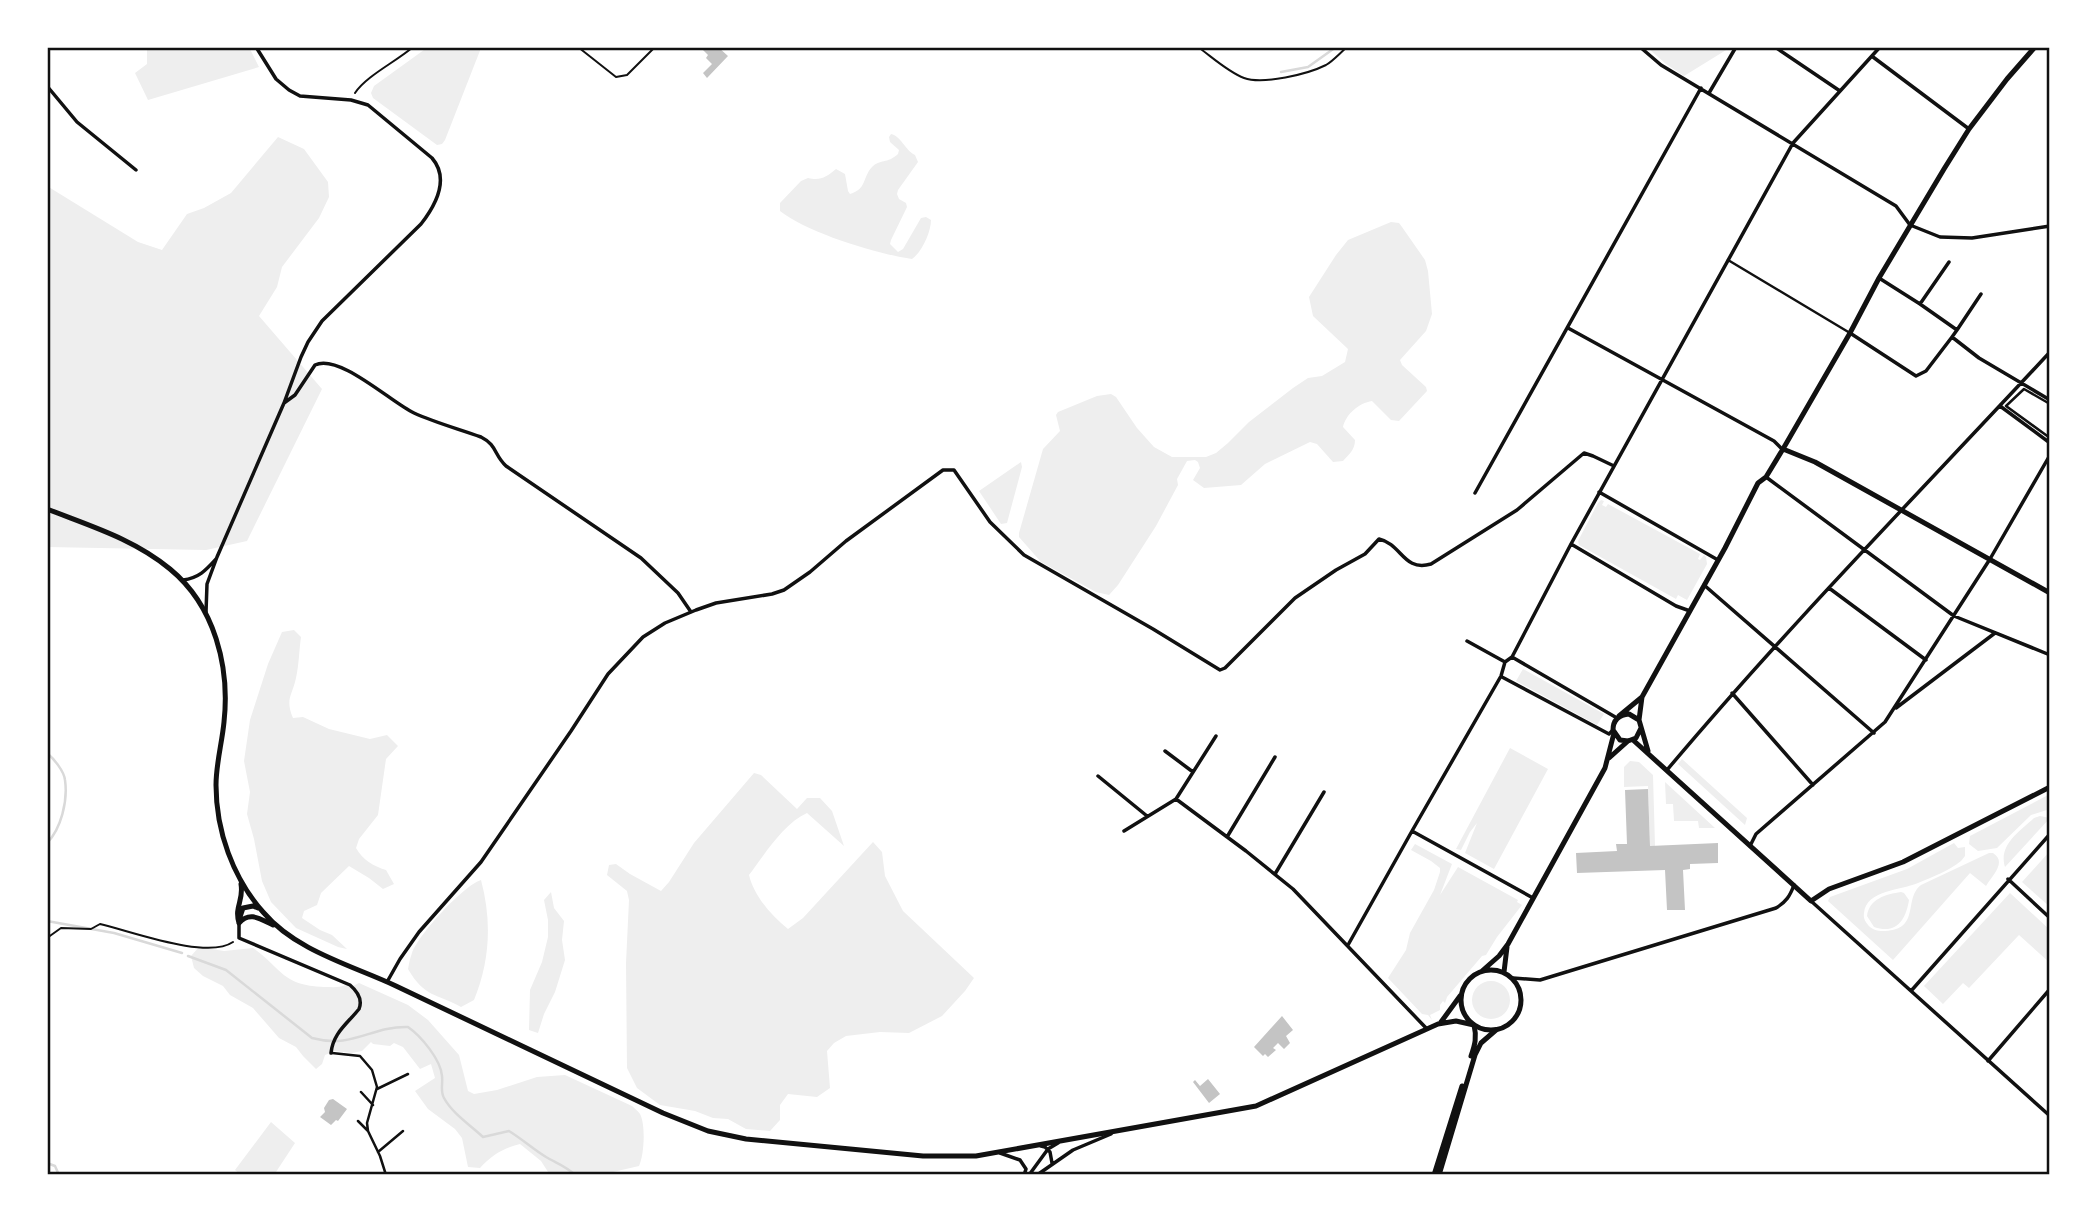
<svg xmlns="http://www.w3.org/2000/svg" width="2097" height="1222" font-family="Merriweather,serif">
<style>
.green{fill:#eee}
.lines{fill:none;stroke-linecap:round;stroke-linejoin:round}
.stream{stroke:#d9d9d9;stroke-width:2.5}
.building{fill:#c4c4c4}
.path{stroke:#111;stroke-width:2}
.pedestrian{stroke:#111;stroke-width:2.5}
.minor{stroke:#111;stroke-width:3.5}
.tertiary{stroke:#111;stroke-width:5}
.secondary{stroke:#111;stroke-width:5}
.neatline{fill:none;stroke:#111;stroke-width:2.5}
</style>
<rect width="100%" height="100%" fill="#fff"/>
<!-- green -->
<path class="green" d="M147,47H249L259,67L148,100L135,73L147,64Z
M428,47L481,48L445,140L442,144L437,145L373,98L371,93L374,86Z
M1647,47H1731L1684,76L1666,64Z
M891,134C901,136 905,150 915,155L918,162L898,190L897,194L899,199L906,203L907,207L891,240L890,244L898,252L903,249L921,218L926,217L931,220C931,232 922,252 912,259C877,254 808,233 780,211V203L801,181L808,178C821,181 826,177 836,169L845,174L848,191L850,194C867,189 862,178 872,167C880,159 887,164 898,154L899,150L890,142L889,137Z
M278,137L304,149L328,182L329,197L319,218L282,267L277,287L259,316L322,389L247,541L206,550L47,547V186L138,242L162,250L187,214L204,208L231,193Z
M1391,222L1399,223L1402,227L1425,260L1428,271L1432,314L1426,331L1400,360L1402,365L1426,387L1427,391L1399,421L1391,420L1372,401C1359,403 1346,414 1343,427L1355,440C1355,450 1349,454 1343,461L1333,462L1317,444L1310,442L1265,464L1241,485L1204,488L1193,480L1200,468L1198,462L1195,460L1187,461L1177,479L1178,485L1156,526L1118,585L1109,595L1096,592L1041,562L1019,537V533L1043,449L1060,431L1056,415L1058,412L1097,396L1111,394L1116,397L1137,428L1154,447L1172,457H1206L1216,453L1228,443L1249,422L1293,388L1308,378L1322,376L1345,362L1348,349L1313,316L1309,297L1336,255L1348,240Z
M1021,462L1022,467L1007,523L1001,524L979,491Z
M1601,500L1604,501L1602,505L1606,507L1608,504L1700,554L1698,559L1700,560L1704,555L1706,557L1707,564L1687,600L1678,595L1676,599L1579,545L1578,541L1598,503Z
M294,630L301,637C299,651 299,665 296,678C292,696 285,699 293,718L303,717L329,729L370,739L387,735L398,746L386,759L378,815L359,839L356,848C363,860 373,866 386,870L394,884L383,889L369,878L349,866L321,893L317,905L304,911L302,918L320,930L332,935L347,949L338,947L296,928L271,902L262,881L254,839L247,814L250,792L244,761L250,720L268,664L282,632Z
M1523,669L1604,714L1597,725L1516,681Z
M1510,748L1548,769L1494,869L1465,853L1477,823L1470,832L1461,850L1456,849Z
M1682,759L1747,818L1745,825L1678,764Z
M1630,761L1639,762L1653,775L1655,846H1650L1648,786L1624,787V767Z
M754,773L761,775L797,809L807,798H820L832,811L844,846L807,813C783,824 765,854 749,875C754,896 771,915 788,929L803,918L873,842L882,852L885,876L903,911L974,978L965,991L942,1016L909,1033L880,1032L846,1036L834,1043L827,1051L830,1088L817,1097L788,1094L780,1105V1120L770,1131L746,1129L728,1119L713,1118L695,1111L660,1105L637,1088L627,1068L626,963L629,900L627,891L607,875L609,865L616,864L630,874L661,891L669,882L694,843Z
M1665,782L1715,828H1699L1698,821H1674L1673,804H1666Z
M2050,794V809L2031,815L1997,848L1978,851L1969,844L1970,836Z
M2040,816L2050,818L2005,867C1998,845 2020,831 2034,818Z
M1954,843L1958,848L1965,847V856L1961,861C1949,871 1932,877 1918,883C1902,890 1866,890 1864,913C1863,919 1866,923 1870,927C1875,931 1879,931 1885,931C1921,929 1903,899 1921,885L1989,853H1993C2007,862 1993,875 1986,886L1970,873L1893,960L1828,901L1830,897L1907,869Z
M1415,844L1452,864L1440,895L1458,867L1518,900L1517,902L1522,905L1497,937L1486,955L1482,956L1447,997L1445,1003L1443,1001L1440,1005V1010L1430,1015L1432,1020L1428,1015L1422,1014L1388,978L1406,950L1410,933L1434,890L1440,872V868L1431,861L1411,850Z
M2050,851V907L2022,882Z
M481,880C492,921 490,961 474,1000L461,1007C436,993 425,998 408,969C409,964 410,958 412,953C419,934 463,886 481,880Z
M551,892L554,908L564,921L562,940L565,960L555,992L544,1014L538,1033L529,1030L530,990L542,962L548,937V920L544,900Z
M1901,892L1904,893L1909,900C1906,919 1897,935 1874,927L1867,916C1869,899 1886,894 1901,892Z
M2010,893L2050,930V963L2019,935L1969,988L1963,983L1943,1004L1924,986Z
M199,947L224,951L253,948C283,969 281,985 324,987C332,987 339,988 346,985L351,987L359,983L408,1005L428,1020L459,1055L468,1091L474,1094L497,1090L537,1077L565,1075L632,1106C633,1107 640,1113 640,1114C646,1125 644,1156 639,1166L613,1172L610,1175H550L541,1161L520,1144C503,1148 492,1155 480,1168L468,1167L462,1138L455,1129L428,1109L415,1091L435,1078L431,1064L420,1069L403,1047L394,1043L390,1046L373,1044L371,1042L362,1051L352,1053L335,1051L325,1055L322,1064L316,1069L303,1056L296,1047L279,1038L253,1008L230,995L223,986L203,976L194,968L191,956Z
M1472 1000a19 19 0 1 1 38 0a19 19 0 1 1-38 0Z
M271,1122L295,1143L274,1175H241L235,1170Z"/>
<g class="lines">
<!-- stream -->
<path class="stream" d="M1281,72L1308,67L1336,47
M47,753C54,759 64,771 65,780C68,801 61,829 47,843
M47,921L114,933L182,953
M188,956L226,970L312,1038C353,1049 371,1026 408,1027C421,1036 441,1060 442,1076C443,1084 440,1091 444,1098C452,1113 470,1125 483,1137L509,1131C522,1139 533,1149 546,1157C556,1163 566,1166 575,1175
M47,1163L55,1166L59,1175"/>
</g>
<!-- building -->
<path class="building" d="M700,47H718L728,56L707,78L703,73L712,64L706,58L708,55Z
M1648,789L1650,846L1718,843V863L1690,864V869L1683,870L1685,910H1667L1665,870L1577,873L1576,853L1617,851L1616,844H1627L1625,790Z
M1282,1016L1293,1030L1286,1036L1290,1043L1284,1049L1278,1043L1273,1048L1276,1050L1268,1057L1265,1054L1263,1056L1254,1047Z
M1208,1079L1220,1094L1209,1103L1193,1082L1195,1080L1200,1086Z
M333,1099L347,1109L338,1121L336,1120L331,1125L320,1117L325,1112L324,1108L329,1100Z"/>
<g class="lines">
<!-- path -->
<path class="path" d="M578,47L616,77L627,75L655,47
M1198,47C1212,57 1228,72 1244,78C1263,85 1308,74 1326,65C1333,61 1340,53 1347,47
M355,93C366,76 397,61 413,47
M47,938L61,928L91,929L100,924C131,931 207,960 233,942"/>
<!-- pedestrian -->
<path class="pedestrian" d="M1728,260L1850,333
M2050,404L2024,389L2006,406L2050,438
M332,1053L360,1056L372,1070L377,1087L367,1123L368,1131L380,1156L386,1175
M377,1089L408,1074
M361,1092L373,1105
M358,1121L368,1131
M378,1152L403,1131"/>
<!-- minor -->
<path class="minor" d="M1640,47L1661,65L1896,206L1910,225L1940,237L1972,238L2050,226
M1775,47L1840,91
M1873,57L1969,129
M47,86L77,122L136,170
M1709,93L1736,47
M1879,278L1920,304L1957,330L1952,337L1979,358L2050,400
M1920,304L1949,262
M1568,328L1774,441L1782,449
M1957,330L1981,294
M1850,333L1916,376L1926,371L1952,337
M284,403L295,395L315,365C339,353 392,403 414,413C436,423 459,429 481,437C497,445 494,455 506,466L641,558L678,593L691,612
M2000,406L2050,443
M1766,477L1954,616L2050,655
M1599,492L1718,560
M1475,493L1701,88
M1571,544L1676,606L1690,611
M183,580C199,578 206,570 216,559
M1704,585L1874,733
M1829,588L1926,660
M206,612L207,584L217,557L284,403L301,357L308,342L322,321L421,224C435,206 450,179 432,158L368,105L351,100L300,96L289,90L276,79L256,47
M1467,641L1505,662
M1512,657L1617,718
M1502,677L1609,734L1613,730
M1732,693L1813,785
M1896,708L1995,633
M1165,751L1193,772
M1667,770C1789,625 1921,491 2050,352
M1098,776L1147,816
M1176,799L1216,736
M1124,831L1176,799L1246,851L1293,889L1427,1029
M1412,831L1533,898
M1227,837L1275,757
M1750,846L1756,834L1885,722L1990,559L2050,455
M1275,874L1324,792
M2008,879L2050,918
M1811,901L2050,1116
M239,923V938L350,985C357,991 363,999 359,1009C347,1024 333,1033 331,1053
M1348,945L1412,831L1501,676L1505,662L1512,657L1571,544L1793,143L1880,47
M1513,978L1540,980L1776,908C1786,902 1790,896 1794,885
M387,982L400,959L419,932L481,862L571,731L608,674L643,637L665,623L696,610L716,603L772,594L784,590L810,572L846,541L943,470H954L990,522L1024,555L1153,629L1220,670L1225,668L1295,598L1336,570L1365,554L1379,539C1402,544 1403,572 1431,564L1517,510L1584,453L1593,456L1614,466
M1911,991L2050,834
M1988,1061L2050,989
M1041,1146L1045,1147L1050,1152L1052,1163
M1000,1153L1020,1160L1026,1169L1024,1175
M1029,1175L1048,1149L1058,1143
M1037,1175L1073,1150L1111,1134"/>
<!-- tertiary -->
<path class="tertiary" d="M1783,449L1815,462L2050,593
M47,509C90,526 134,539 170,569C215,606 230,667 224,722C222,743 216,764 216,785C216,831 233,878 263,912C296,951 351,965 396,986C485,1028 574,1071 663,1113L708,1131L746,1139L923,1156H976L1256,1106L1438,1024L1456,1021L1474,1025
M1642,697L1639,720L1648,751
M1619,716L1642,697L1725,548L1758,483L1766,477L1783,449L1850,333L1879,278L1944,169L1969,129L2007,79L2035,47
M1639,720L1629,714C1619,715 1613,720 1613,730L1620,740L1628,741L1636,738L1641,728
M1633,740L1811,901L1829,889L1903,862L2050,787
M1609,758L1628,741
M239,920L243,908L253,906L258,908
M239,923C234,906 244,901 241,884
M239,923C250,911 260,919 273,925
M1461 1000a30 30 0 1 1 60 0a30 30 0 1 1-60 0Z
M1482,971L1499,956L1508,944L1605,768L1614,733
M1504,972L1507,947
M1441,1022L1460,996"/>
<!-- secondary -->
<path class="secondary" d="M1471,1056C1475,1045 1477,1037 1474,1025
M1434,1175L1462,1086
M1439,1175L1475,1055L1481,1043L1496,1030"/>
</g>
<!-- border -->
<rect width="2097" height="1222" fill="none" stroke="#ffffff" stroke-width="98"/>
<rect x="49" y="49" width="1999" height="1124" class="neatline"/>
</svg>
